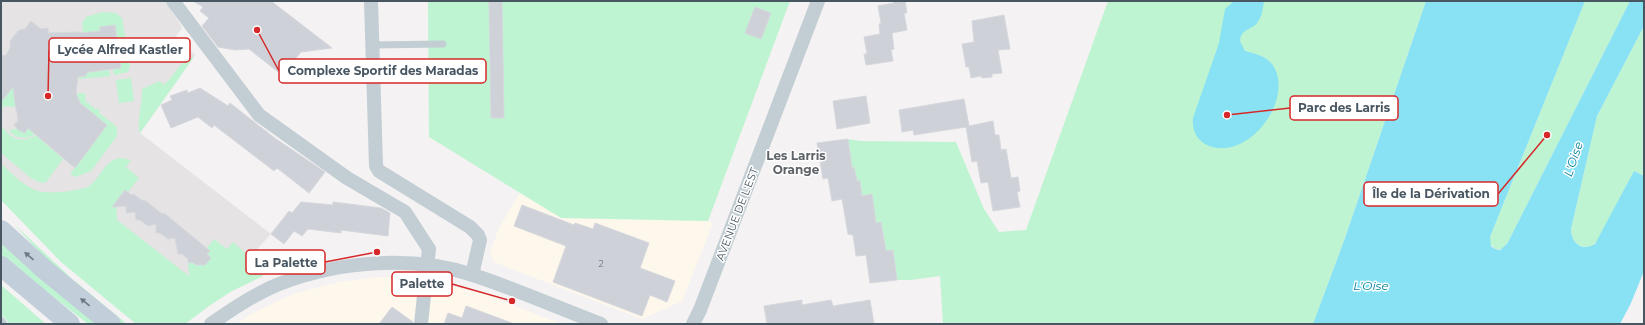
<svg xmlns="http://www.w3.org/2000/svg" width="1645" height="325" font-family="Montserrat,sans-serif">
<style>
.commercial{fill:#fef8ec}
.education{fill:#e5e3e4}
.green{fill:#bef4d1}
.water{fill:#88e2f4}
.building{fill:#ced1d8;stroke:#d6d8de}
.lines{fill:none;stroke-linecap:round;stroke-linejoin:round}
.lane{stroke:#c2cdd4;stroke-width:7}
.street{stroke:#c2cdd4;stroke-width:14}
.secondary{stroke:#c2ceda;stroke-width:20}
.oneway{fill:#6d7a86}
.labels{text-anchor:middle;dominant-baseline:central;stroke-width:3;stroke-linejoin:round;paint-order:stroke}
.number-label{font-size:9px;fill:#6a7580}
.street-label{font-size:11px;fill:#485662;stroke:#fff}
.neighbourhood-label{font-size:12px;font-weight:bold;fill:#5e6368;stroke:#fff}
.water-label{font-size:12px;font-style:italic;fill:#03819a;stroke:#fff}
.leader{fill:none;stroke:#d62828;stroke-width:1.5}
.callout-dot{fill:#d62828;stroke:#fff;stroke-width:1.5}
.callout{fill:#fff;stroke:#d62828;stroke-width:1.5}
.callout-label{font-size:12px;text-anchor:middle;font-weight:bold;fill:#485662}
</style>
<rect width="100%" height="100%" fill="#f4f2f2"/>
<!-- commercial -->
<path class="commercial" d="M520,193L561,218L708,221L713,223L682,301L642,319L494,262L490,252L499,228Z
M378,277L420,279L415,324H236L251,314L293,294L338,282Z
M431,281L484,294L562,324H425Z"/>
<!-- education -->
<path class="education" d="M1,1H165L182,27L181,30L176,36L195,55L140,133L271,234L250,257L260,266L180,317L1,193Z"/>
<!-- green -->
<path class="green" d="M428,1H790L708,221L561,218L429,137Z
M1108,1H1426L1345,238L1313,324H943L940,276L911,280H897L893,250L883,252L884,236L881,223L873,224L871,194L862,196L860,181H857L854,167L849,168L850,154L848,139L860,141L956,142L984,209L999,232L1026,230Z
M1585,1H1630L1507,244L1502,249H1495L1490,243V237Z
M102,12L116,13L122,18L130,66L128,72L114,75L113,69L121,68L115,25L100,27V31L83,33L82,23L86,17Z
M1644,26V176L1634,171L1598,240L1592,246C1579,250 1571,241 1571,229L1597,116Z
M194,57L140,133C136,128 143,99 142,89L160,81L163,85C177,75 175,64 194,57Z
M109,70L110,76L79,79V77L86,76V73Z
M131,78L134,101L119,103L116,80Z
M19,79L15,107L4,106L1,111V97L4,99Z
M85,93L86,103H90V106H94V109H98L100,111L99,113L116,126L117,129V136L91,171L75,177L70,174L107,125L80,103L76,94Z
M1,125C10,138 21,145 36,135L63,159L46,182L42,183L32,179L1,153Z
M17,128L25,133L28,128L35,134C26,140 17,139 9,131Z
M120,158L131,160L126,167L139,178L128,192L125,190L116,202L117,220L189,276L188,263L192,262L197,266L209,251L207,248L214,239L227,249L233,242L260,266L263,276L232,291L209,306L185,324H136L61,262L1,200V164C11,172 21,184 33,189C46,196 74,191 88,187C101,178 103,161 120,158Z
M14,224L70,277L127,324H121L92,301L48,262Z
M1,240L99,324H88L1,256Z
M1,285L46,324H10L1,314Z"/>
<!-- water -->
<path class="water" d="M1234,1H1264C1263,8 1262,17 1257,23C1251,31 1241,28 1240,41L1245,51C1255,54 1264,55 1272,64C1297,98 1246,166 1205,144C1195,138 1192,128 1193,118L1219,43L1225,9Z
M1426,1H1585L1490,237L1491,246L1495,249L1500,250L1507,244L1630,1H1644V26L1597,116L1571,229C1571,243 1582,252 1595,244L1634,171L1644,176V271L1631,303L1620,324H1313L1345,238Z"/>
<!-- building -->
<path class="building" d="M193,1H271L332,48L301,52L282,75L249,49L235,50L218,47L202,26L209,18L200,11L203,7Z
M489,1H502L504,118H491Z
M893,1H905L907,13H904L907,30L892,33L894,49L891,50L893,61L866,65L864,54H867L864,37L880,34L879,24L881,23L878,6L894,3Z
M755,7L771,13L761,39L745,33Z
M1004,15L1010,49L998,50L1002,73L992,74V77L982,78L981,76L971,78L969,67H966L962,44L974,42L972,21Z
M31,21L41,29L48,28V33L80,32V33L100,31V27L115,25L121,68L88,72L85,76L78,77L76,94L79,100L80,103L107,125L75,168L28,128L25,133L18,130L14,124L18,122L17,112L16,110L13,87L1,102V56L6,55L10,48V41L19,30L25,29Z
M200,88L228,106L230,103L276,139L325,172L309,193L277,168L274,171L214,125L212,128L198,117L171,128L161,105L172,100L170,96L187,90L188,93Z
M866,96L870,123L837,129L833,101Z
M964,99L969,126L993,121L995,135H999L1001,150L1006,149L1011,178L1018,177L1020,191L1017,192L1020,207L993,211L988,182L981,183L977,161L972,162L966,127L914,135L913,130L902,132L899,110Z
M848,139L852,168L854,167L857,181H860L862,196L872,194L876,223L881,222L886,251L893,250L897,280L870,283L866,255L856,256L853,235L848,234L842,199L832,201L828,178L823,179L817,143Z
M125,190L131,195L134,194L141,200L146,201L162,214L164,213L210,251L207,254L211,258L205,265H196L192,262L188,263V259L182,254H178L175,238L168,239L160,233H156V224L148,226L140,220H136L135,212L126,213V206L112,207Z
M301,202L333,205V202L381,208L390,213L388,236L341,230V233L308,229L302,236L294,231L284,244L271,234L289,211L292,213Z
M522,205L574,225L575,223L593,229L595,223L649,243L640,268L675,281L667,302L650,295L642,316L553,282L566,246L514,226Z
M802,300V305L831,300L833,306L870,300L874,324H767L764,306Z
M466,306L512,323L511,324H444L448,313L462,318Z
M392,307L413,322V324H379Z"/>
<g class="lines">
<!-- lane -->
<path class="lane" d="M373,45L443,44
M1,320L4,324"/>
<!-- street -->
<path class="street" d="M173,1L259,115L347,178L405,212L429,249L421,324
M371,1L376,166L379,171L470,227L478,235L480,240L472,275
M211,324C232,309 254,294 279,284C339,261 412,255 473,275C516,289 558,308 601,324
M693,324L700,310L818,1"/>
<!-- secondary -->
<path class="secondary" d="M1,230L45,270L111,324
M1,266L70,324"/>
</g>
<!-- one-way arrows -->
<defs><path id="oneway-solid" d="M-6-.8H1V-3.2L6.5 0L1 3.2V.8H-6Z"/></defs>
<g class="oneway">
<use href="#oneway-solid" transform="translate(29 256) rotate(-139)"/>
<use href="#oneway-solid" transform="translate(85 302) rotate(-141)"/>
</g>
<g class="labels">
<!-- number labels -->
<g class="number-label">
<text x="601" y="263">2</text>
</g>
<!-- street labels -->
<g class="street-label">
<text transform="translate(737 214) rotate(-69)">AVENUE DE L'EST</text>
</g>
<!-- neighbourhood labels -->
<g class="neighbourhood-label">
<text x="796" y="155">Les Larris<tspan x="796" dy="14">Orange</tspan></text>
</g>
<!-- water labels -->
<g class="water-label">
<text transform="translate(1573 159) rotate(-71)">L'Oise</text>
<text x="1371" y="285">L’Oise</text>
</g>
</g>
<!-- callouts -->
<path class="leader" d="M48 96L49 50M257 30L279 71M1227 115L1290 108M1547 135L1498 194M377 252L325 262M512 301L452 284"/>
<g class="callout-dot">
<circle cx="48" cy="96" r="4"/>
<circle cx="257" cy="30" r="4"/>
<circle cx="1227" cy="115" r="4"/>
<circle cx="1547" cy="135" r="4"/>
<circle cx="377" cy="252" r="4"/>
<circle cx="512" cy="301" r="4"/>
</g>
<g class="callout">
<rect x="49" y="38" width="141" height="24" rx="4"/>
<rect x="279" y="59" width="207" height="24" rx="4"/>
<rect x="1290" y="96" width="108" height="24" rx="4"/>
<rect x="1364" y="182" width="134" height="24" rx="4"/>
<rect x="246" y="250" width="79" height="24" rx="4"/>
<rect x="392" y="272" width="60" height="24" rx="4"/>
</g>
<g class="callout-label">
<text x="120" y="54">Lycée Alfred Kastler</text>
<text x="383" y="75">Complexe Sportif des Maradas</text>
<text x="1344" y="112">Parc des Larris</text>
<text x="1431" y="198">Île de la Dérivation</text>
<text x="286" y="267">La Palette</text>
<text x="422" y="288">Palette</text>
</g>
<!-- border -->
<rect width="1645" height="325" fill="none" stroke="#485662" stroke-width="4"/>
</svg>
